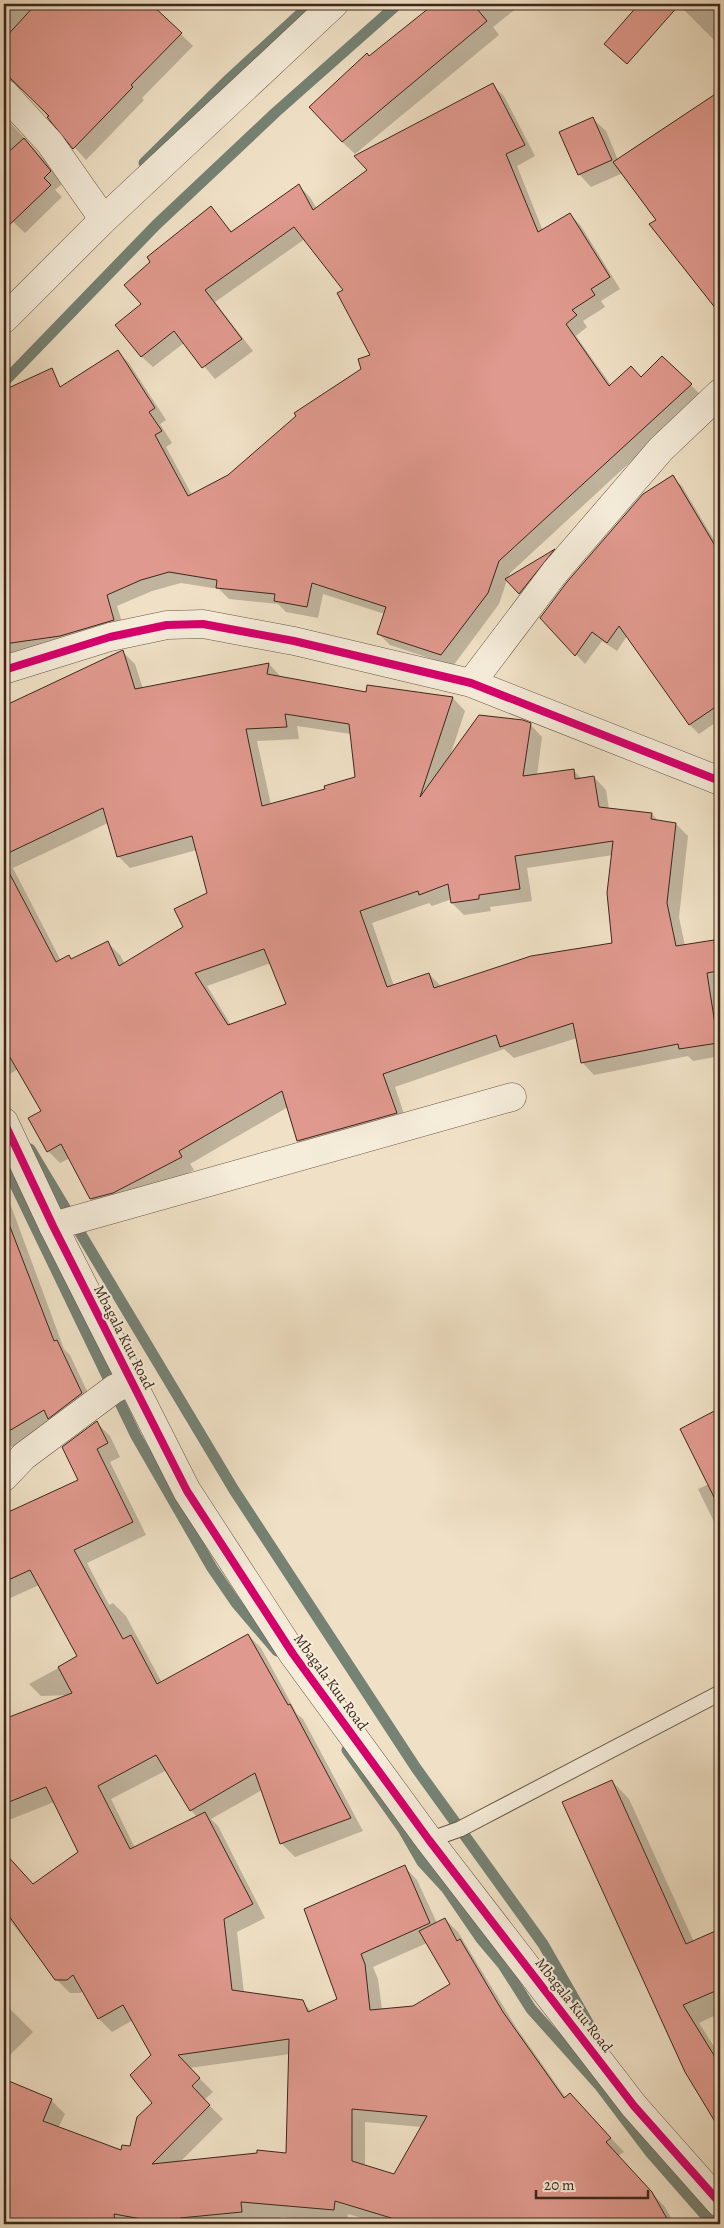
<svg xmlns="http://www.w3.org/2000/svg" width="724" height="2228" font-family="Alegreya,serif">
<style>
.shadow{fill:#0003;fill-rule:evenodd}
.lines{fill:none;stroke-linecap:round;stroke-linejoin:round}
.stream{stroke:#758274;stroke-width:11}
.building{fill:#e0998e;stroke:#3c271b;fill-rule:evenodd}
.service-casing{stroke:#695646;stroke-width:17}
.minor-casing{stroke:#695646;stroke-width:29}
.tertiary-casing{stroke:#695646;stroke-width:29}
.service{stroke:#f5ecda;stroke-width:15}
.minor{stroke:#f5ecda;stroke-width:28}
.tertiary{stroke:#f5ecda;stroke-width:28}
.cycleway-casing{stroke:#f5ecda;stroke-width:11}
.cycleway{stroke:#d6006c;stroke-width:8}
.labels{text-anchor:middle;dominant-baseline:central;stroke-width:4;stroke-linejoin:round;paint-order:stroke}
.street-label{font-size:15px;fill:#3c271b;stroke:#f5ecda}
</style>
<rect width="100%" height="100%" fill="#f0e1c6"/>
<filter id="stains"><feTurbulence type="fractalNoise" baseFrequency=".004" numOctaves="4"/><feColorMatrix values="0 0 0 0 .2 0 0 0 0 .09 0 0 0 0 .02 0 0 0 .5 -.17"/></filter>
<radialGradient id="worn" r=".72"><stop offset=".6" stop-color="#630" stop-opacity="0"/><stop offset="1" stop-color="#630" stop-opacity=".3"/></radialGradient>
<!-- shadow -->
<path class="shadow" d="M4,4H150L193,46L142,98L144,100L86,160L27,93L22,90L14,89L4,96Z
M436,4H522L493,27L499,35L355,154L342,142L369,58Z
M680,4H720V46L679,5Z
M492,85L504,96L535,156L517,166L543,231L570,214L581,226L620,289L601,301L605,307L583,321L587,327L576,336L611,385L642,378L662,357L702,396L510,573L508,579L554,550L566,562L532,606L507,580L499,604L453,666L390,645L379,634L385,614L323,594L318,618L286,612L278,604L229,599L219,589L181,583L152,591L117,606L125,632L4,671V426L118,352L129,363L166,420L160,424L172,443L166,447L192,495L229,476L363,369L372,355L345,290L305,239L215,302L253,351L215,379L184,343L153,367L141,356L143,304L210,208L232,232L299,186L310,197L317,209Z
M703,103L720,118V313L651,225L657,220L623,173L591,187L579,174L593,119L606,131L618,160Z
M4,116L50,166L62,184L55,190L62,197L25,233L8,217L4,224Z
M672,477L682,486L720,550V731L715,723L699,734L690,725L627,636L617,651L602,641L585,664L542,618Z
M123,652L135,664L143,689L269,664L281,677L367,693L368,686L453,698L465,711L450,756L530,724L542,737L537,776L574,771L582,779L594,777L606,790L609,809L652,814L659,822L676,824L688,836L679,917L685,946L714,941L720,948V1056L693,1061L688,1056L594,1075L582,1062L577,1038L514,1058L504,1049L395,1087L408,1126L310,1153L298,1141L288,1107L190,1164L194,1170L126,1205L103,1211L91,1199L70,1158L60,1163L48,1151L43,1111L18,1069L10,1074L4,1068V707L112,656L110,655ZM297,726L351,734L356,778L326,790L271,805L257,741L299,739ZM108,823L118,856L130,868L197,850L209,894L184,928L125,964L120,955L108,943L71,960L61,961L13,868ZM613,855V944L442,987L429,974L394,986L372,923L429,903L432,906L452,899V903L464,915L491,911L490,907L532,901L527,868ZM271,963L287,1004L231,1025L207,986Z
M4,1187L64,1349L70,1355L95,1408L15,1450L4,1440Z
M720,1410V1534L698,1489L709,1484L681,1429Z
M97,1423L110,1436L120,1457L110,1462L146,1535L87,1563L109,1605L113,1603L126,1616L162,1683L248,1635L261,1648L297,1714L303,1719L363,1831L295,1857L281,1843L262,1790L211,1819L218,1826L265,1918L237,1932L244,1993L302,2002L312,2012L338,2000L404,1866L417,1880L437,1923L445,1919L458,1932L516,2027L566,2098L570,2094L624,2152L618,2156L665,2207L675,2224H383L348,2214L347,2223L281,2217L280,2224H4V2077L12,2084L51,2100L65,2114L58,2128L122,2151L131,2148L154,2103L153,2055L133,2020L112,2032L99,2019L83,1991L80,1993H70L56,1979L4,1913V1885L58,1940L80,1853L54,1802L4,1822V1721L70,1695L41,1696L29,1684L79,1657L39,1585L4,1601V1515L80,1481ZM167,1770L191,1810L197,1817L135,1848L111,1799ZM427,1943L451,1985L414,2007L382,2010L378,1979L373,1967ZM290,2054L287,2154L180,2162L223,2119L204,2100L213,2092L189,2068ZM365,2122L422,2127L395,2175L365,2166Z
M612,1781L629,1799L694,1942L720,1930V2013L699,2023L720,2056V2123L712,2115Z
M4,2003L33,2032L4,2061Z
M697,2219L702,2224H684Z"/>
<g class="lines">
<!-- stream -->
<path class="stream" d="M144,163L229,79L311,4
M4,382L156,225L276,112L398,4
M30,1149L234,1490L416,1768L543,1944L599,2042
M4,1162L136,1436L212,1568L236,1603L277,1651
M347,1750L403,1829L422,1862L446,1888L481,1939L503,1965L531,2009L599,2085L649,2151L713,2224"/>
</g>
<!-- building -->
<path class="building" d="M36,4H151L182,33L131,85L133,87L73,149L47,117L49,116L4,72V39Z
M434,4H473L487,21L342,142L309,107L367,53L369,56Z
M639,4H680L627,64L604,44Z
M493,83L525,145L506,154L538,232L570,213L610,277L591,289L595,295L572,310L577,315L566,324L609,386L631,366L641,377L662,356L692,384L499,561L488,593L441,655L377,634L386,607L312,583L307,607L274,601L275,594L216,588L217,580L169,572L141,580L107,595L114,620L60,636L4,644V390L52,368L60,387L118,350L155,408L149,412L162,431L155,435L188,496L228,475L296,416L294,413L361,369L358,359L370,355L337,293L343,290L294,227L205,290L242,339L202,368L174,331L141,357L115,325L141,304L124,285L150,262L147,257L211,206L231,232L299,184L313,210L367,170L354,156Z
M720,91V314L649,224L656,220L613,162Z
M593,117L612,160L578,175L559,132Z
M24,138L51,171L44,178L51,185L4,230V156Z
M673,475L720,554V704L689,725L619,626L607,643L592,632L575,656L540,618L567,582L643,494Z
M555,549L519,594L505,579Z
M123,650L135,689L269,663L267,674L366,692L367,685L453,697L420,797L479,715L523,720L531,723L523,776L574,769L575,779L594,776L599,807L652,813L651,819L676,823L667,903L676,946L714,940L718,971L707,973L718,1043L679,1049L678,1044L581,1063L573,1023L500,1047L496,1035L383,1074L397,1113L297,1141L282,1091L179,1151L182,1157L113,1193L90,1199L61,1144L47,1152L28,1118L41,1111L4,1047V863L56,962L69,955L71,959L108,941L119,966L183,927L174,909L207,893L192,836L117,857L103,808L4,855V706ZM285,714L349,724L355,777L324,786L325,789L262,806L246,729L287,727ZM613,841L607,893L612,943L531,956L434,988L429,973L387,987L360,911L418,891L419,895L448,884L451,903L479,899V895L520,889L515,856ZM264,949L286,1004L228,1025L195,973Z
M4,1219H7L54,1341L57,1340L82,1393L48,1419L44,1410L4,1434Z
M720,1408V1509L680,1429Z
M97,1421L108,1443L97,1449L133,1522L74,1550L123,1639L131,1635L157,1684L248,1634L288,1705L290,1704L351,1818L280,1844L255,1773L190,1811L156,1755L98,1786L130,1849L205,1812L253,1904L224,1919L232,1990L303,2000L308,2012L337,1999L304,1909L405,1865L430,1923L361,1954L365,1964L370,2010L413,2006L450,1984L419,1931L445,1918L457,1941L460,1939L503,2012L564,2098L570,2093L611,2138L606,2142L652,2192L670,2224H411L335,2201L334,2210L241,2202L242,2212L180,2218L179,2224H169L114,2214L115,2224H35L4,2218V2079L52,2099L43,2121L121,2150L122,2145L130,2146L137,2117L152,2103L130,2075L151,2055L123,2005L98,2019L73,1975L67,1980H55L4,1909V1852L33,1884L78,1852L46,1787L4,1804V1719L72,1693L58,1667L77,1656L30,1570L4,1582V1514L78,1480L62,1447ZM289,2039L286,2153L257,2150V2153L152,2164L210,2105L192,2086L200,2078L178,2055ZM352,2109L427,2116L394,2174L352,2161Z
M612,1780L686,1944L720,1929V1989L683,2005L720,2065V2130L685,2072L562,1802Z"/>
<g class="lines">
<!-- service casing -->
<g class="service-casing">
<path id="service" d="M429,1840L460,1829L720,1693"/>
</g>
<!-- minor casing -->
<g class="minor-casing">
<path id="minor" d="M4,93L50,143L97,210L102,221
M4,670L110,637L167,625L203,624L294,641L471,683L720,781
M471,683L555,572L661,449L720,393
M53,1226L512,1097
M4,1477L24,1456L114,1389L131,1381"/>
</g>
<!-- tertiary casing -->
<g class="tertiary-casing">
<path id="tertiary" d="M4,319L102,221L334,4
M4,1122L53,1226L187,1491L293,1654L429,1840L634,2106L720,2203"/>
</g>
<!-- service -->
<use href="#service" class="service"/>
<!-- minor -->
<use href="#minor" class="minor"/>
<!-- tertiary -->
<use href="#tertiary" class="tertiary"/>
<!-- cycleway casing -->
<g class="cycleway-casing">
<path id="cycleway" d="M4,670L110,637L167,625L203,624L294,641L471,683L720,781
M4,1122L53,1226L187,1491L293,1654L429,1840L634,2106L720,2203"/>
</g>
<!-- cycleway -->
<use href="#cycleway" class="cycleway"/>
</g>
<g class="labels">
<!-- street labels -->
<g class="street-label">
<text transform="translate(124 1337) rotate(63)">Mbagala Kuu Road</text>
<text transform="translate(331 1682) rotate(54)">Mbagala Kuu Road</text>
<text transform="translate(574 2005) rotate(52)">Mbagala Kuu Road</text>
</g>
</g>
<!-- margin -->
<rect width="724" height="2228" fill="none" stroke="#f0e1c6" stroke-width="20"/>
<rect x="5" y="5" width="714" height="2218" fill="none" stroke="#3c271b" stroke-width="2.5"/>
<rect x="10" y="10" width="704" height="2208" fill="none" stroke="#3c271b"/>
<!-- scale -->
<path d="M536 2190v8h112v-8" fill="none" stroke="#3c271b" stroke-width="2.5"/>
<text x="544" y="2190" font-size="15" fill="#3c271b" stroke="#f5ecda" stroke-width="4" paint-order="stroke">20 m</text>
<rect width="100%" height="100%" filter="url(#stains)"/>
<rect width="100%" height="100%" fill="url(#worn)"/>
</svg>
